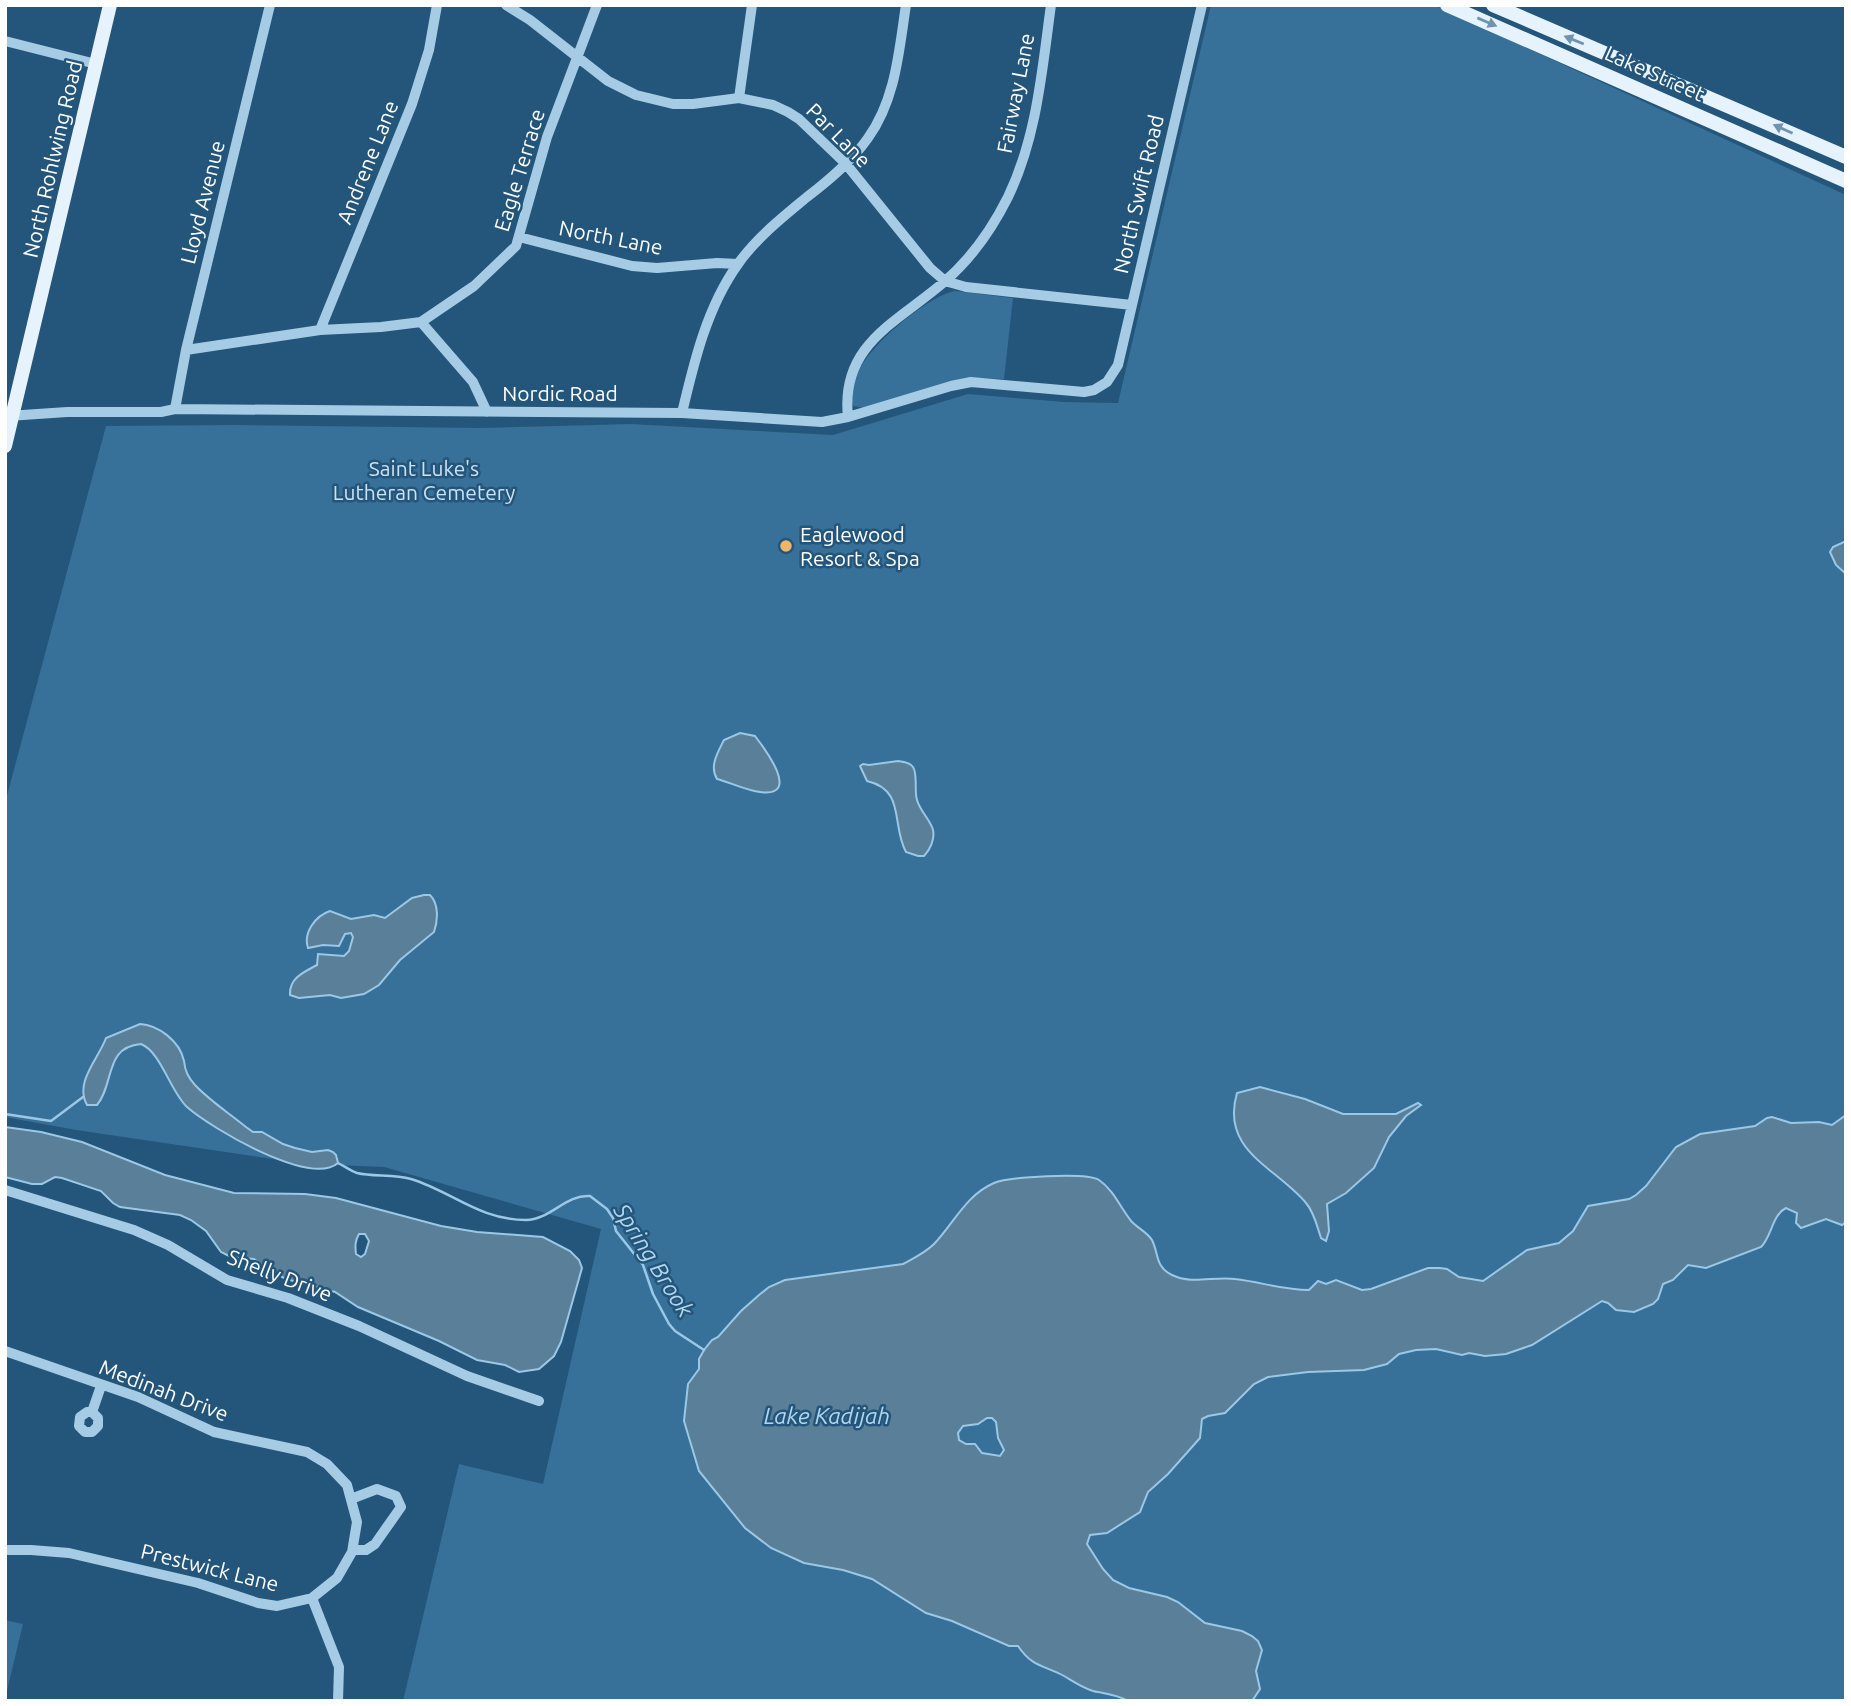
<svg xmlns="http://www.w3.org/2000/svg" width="1851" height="1706" font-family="Ubuntu,sans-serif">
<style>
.green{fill:#377098}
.water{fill:#5a7f99;stroke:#9ac8e6;stroke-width:2;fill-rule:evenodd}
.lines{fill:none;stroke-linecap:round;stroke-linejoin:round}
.stream{stroke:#9ac8e6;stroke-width:2.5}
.minor{stroke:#a6cbe5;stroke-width:10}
.major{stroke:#e6f2fc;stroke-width:14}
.oneway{fill:#7194ae}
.poi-dot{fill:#efb569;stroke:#23567a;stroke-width:2.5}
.labels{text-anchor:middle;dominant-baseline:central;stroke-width:5;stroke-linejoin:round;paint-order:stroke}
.street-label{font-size:21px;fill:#fff;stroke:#23567a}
.park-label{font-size:21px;fill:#c9e2f4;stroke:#23567a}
.poi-label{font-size:21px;fill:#fff;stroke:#23567a;text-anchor:start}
.water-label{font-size:23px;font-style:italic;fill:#b1d5ed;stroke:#23567a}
</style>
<rect width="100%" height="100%" fill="#23567a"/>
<!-- green -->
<path class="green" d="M1211,5H1434L1846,195V1701H403L459,1464L543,1484L601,1229L384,1167L307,1164L76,1130L5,1117V803L106,426L237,425L480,428L631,424L833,435L968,394L1064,402L1118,403Z
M955,291L1013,298L1004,379L973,378L865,408L853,406C833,372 924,296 955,291Z
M5,1620L23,1624L5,1699Z"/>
<!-- water -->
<path class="water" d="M1846,541V574L1836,565L1830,552L1833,547Z
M740,733L755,736C765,749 802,798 760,792C748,791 729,782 717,779C709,766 718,752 724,740Z
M898,761C903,762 910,762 913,767C918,774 914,791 917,800C920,811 931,821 933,830C935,839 930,850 924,856H918L906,852C891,825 906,790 867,781L860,766L863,764L869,765Z
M424,895H430C439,904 438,920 434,932L400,960L379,985L364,994L341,998L330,995L299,998L290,995C289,978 304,972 317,965L318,954L344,956L349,951L353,937L351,933L345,934L339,946L323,945L308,948C303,933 315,916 330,911L351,919L374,915L385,918L412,898Z
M140,1024C158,1025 180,1041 184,1061C185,1071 188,1077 195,1085C210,1101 229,1113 246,1127L253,1132H262L283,1144L295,1148L312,1152L328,1150L333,1152L336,1155L338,1163C310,1187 211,1128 187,1107C170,1091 161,1052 141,1044C104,1047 115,1083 97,1105H87C74,1082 99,1058 106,1038Z
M1260,1087L1305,1099L1343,1114H1396L1418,1103L1421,1105L1406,1116L1389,1137L1374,1168L1346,1193L1327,1204L1329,1231L1326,1241L1321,1238C1317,1226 1314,1212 1306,1203C1276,1167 1220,1151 1237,1093Z
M1846,1115V1222L1842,1225L1826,1219L1801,1228L1796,1223L1797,1213L1786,1208C1772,1215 1772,1236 1761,1247L1706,1268L1688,1265L1673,1280L1663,1284L1658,1299L1653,1304L1634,1312L1616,1310L1608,1303L1602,1301L1532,1345L1506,1354L1485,1356L1469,1353L1462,1355L1436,1349L1416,1350L1399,1354L1387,1364L1364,1370L1308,1372L1268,1377L1254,1384L1225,1413L1208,1416L1202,1419L1200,1438L1168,1474L1148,1492L1140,1512L1107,1533L1090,1535L1087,1544L1103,1569L1113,1580L1129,1588L1167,1597L1178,1602L1205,1623L1242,1631L1252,1636L1258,1641L1262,1650L1256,1671L1260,1689L1252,1701H1128C1118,1695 1109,1694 1098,1692C1087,1691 1073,1681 1064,1676C1044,1665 1033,1668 1018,1646H1009L952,1621L926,1613L872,1579L843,1570L804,1563L771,1548L745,1528L699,1471L684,1421L688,1384L699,1369V1359L704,1350L712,1340L718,1337L741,1311L759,1295L769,1287L785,1280L903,1264C914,1258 925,1253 934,1244C954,1223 966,1195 994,1183C1009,1177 1086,1172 1099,1180C1114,1190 1121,1209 1132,1222C1138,1228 1148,1233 1152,1240C1159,1254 1155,1267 1172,1275C1192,1285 1214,1276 1235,1279C1261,1282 1283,1290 1309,1290L1318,1281L1326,1284L1336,1280L1362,1290L1371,1289L1428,1268H1440L1447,1269L1459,1277L1483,1281L1527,1250L1559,1243L1573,1231L1588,1206L1629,1199L1636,1195L1646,1186L1676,1147L1700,1134L1755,1126L1767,1118L1772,1117L1791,1123L1819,1122L1832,1125ZM987,1418H992L996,1422L998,1438L1004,1450L1000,1456L982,1453L975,1444H966L959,1440L958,1433L963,1426L978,1424Z
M5,1127L41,1132L82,1142L165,1175L234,1193L305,1194L336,1198L441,1226L477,1232L543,1237L570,1251L579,1260L582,1268L561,1342L554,1356L539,1369L519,1372L505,1365L477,1360L439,1341L358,1307L335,1292L286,1279L270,1271L254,1259L231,1257L221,1252L206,1231L191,1220L180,1215L120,1207L113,1203L101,1191L62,1178L55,1177L42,1184H32L5,1177ZM359,1234H365L369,1241L365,1254L361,1257L356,1254C355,1246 355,1241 359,1234Z"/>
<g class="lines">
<!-- stream -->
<path class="stream" d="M5,1114L51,1121L83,1097
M338,1163C344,1166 351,1171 357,1173C373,1177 393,1174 411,1179C451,1191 479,1220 526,1220C550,1220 566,1194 590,1196L607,1209L613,1218L616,1231L643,1265L653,1294L669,1324L675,1331L704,1350"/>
<!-- minor -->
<path class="minor" d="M506,5L530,20L608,81L636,95L673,104H693L739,98L773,105L788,112L799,119L846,164L930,268L945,281L966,287L1132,305
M5,41L96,64
M739,98L752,5
M519,237L632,266L657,268L717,263L738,264
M421,322L473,382L487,412
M320,330L412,104L429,50L437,5
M186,350L320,330L381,327L421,322L474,286L516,246L547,137L597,5
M175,409L186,350L270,5
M682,413C694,362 707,307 738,264C756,238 783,217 807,197C829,180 852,161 868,138C896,99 899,50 906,5
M8,416L67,412H161L175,409L682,413L822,422L848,417L951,386L971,382L1084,392L1094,390L1107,382L1118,365L1202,5
M848,417C840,344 898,322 944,282C971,259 992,229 1008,197C1037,137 1042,70 1051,5
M5,1190L134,1230L168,1245L227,1280L288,1298L359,1326L467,1376L539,1401
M5,1351L138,1397L214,1432L307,1452L327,1464L347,1485L357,1522L352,1552L337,1578L312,1598L277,1606L258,1603L198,1583L69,1553L31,1550H5
M92,1412L98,1418V1426L92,1432H85L79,1426L80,1417L87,1412H92L101,1386
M351,1499L377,1489L396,1496L401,1507L375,1544L366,1550H353
M312,1598L339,1667L338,1701"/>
<!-- major -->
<path class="major" d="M1447,5L1846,181
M1493,5L1846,157
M5,446L110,5"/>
</g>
<!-- one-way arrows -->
<defs><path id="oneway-solid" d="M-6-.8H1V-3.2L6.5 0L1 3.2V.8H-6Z" transform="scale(1.75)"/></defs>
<g class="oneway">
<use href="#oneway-solid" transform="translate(1487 22) rotate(23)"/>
<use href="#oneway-solid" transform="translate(1574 40) rotate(-158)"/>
<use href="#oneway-solid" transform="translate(1783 129) rotate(-156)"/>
</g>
<!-- markers -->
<circle class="poi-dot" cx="786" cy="546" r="7"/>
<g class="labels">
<!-- street labels -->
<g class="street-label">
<text transform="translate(1655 73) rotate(24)">Lake Street</text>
<text transform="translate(1015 93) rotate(-79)">Fairway Lane</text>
<text transform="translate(839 135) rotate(45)">Par Lane</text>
<text transform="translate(52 159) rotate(-77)">North Rohlwing Road</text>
<text transform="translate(367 162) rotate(-68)">Andrene Lane</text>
<text transform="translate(519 170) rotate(-73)">Eagle Terrace</text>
<text transform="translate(1138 194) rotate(-77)">North Swift Road</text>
<text transform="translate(202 202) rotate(-76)">Lloyd Avenue</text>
<text transform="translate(611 237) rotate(11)">North Lane</text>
<text x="560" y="393">Nordic Road</text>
<text transform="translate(280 1275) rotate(21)">Shelly Drive</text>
<text transform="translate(164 1390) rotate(21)">Medinah Drive</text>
<text transform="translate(210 1567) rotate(14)">Prestwick Lane</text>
</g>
<!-- park labels -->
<g class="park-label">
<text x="424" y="468">Saint Luke's<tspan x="424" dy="24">Lutheran Cemetery</tspan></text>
</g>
<!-- poi labels -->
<g class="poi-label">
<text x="800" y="534">Eaglewood<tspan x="800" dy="24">Resort &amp; Spa</tspan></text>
</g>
<!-- water labels -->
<g class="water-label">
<text transform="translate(654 1260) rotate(58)">Spring Brook</text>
<text x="827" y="1415">Lake Kadijah</text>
</g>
</g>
<!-- border -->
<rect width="1851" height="1706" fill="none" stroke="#ffffff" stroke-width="14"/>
</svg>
